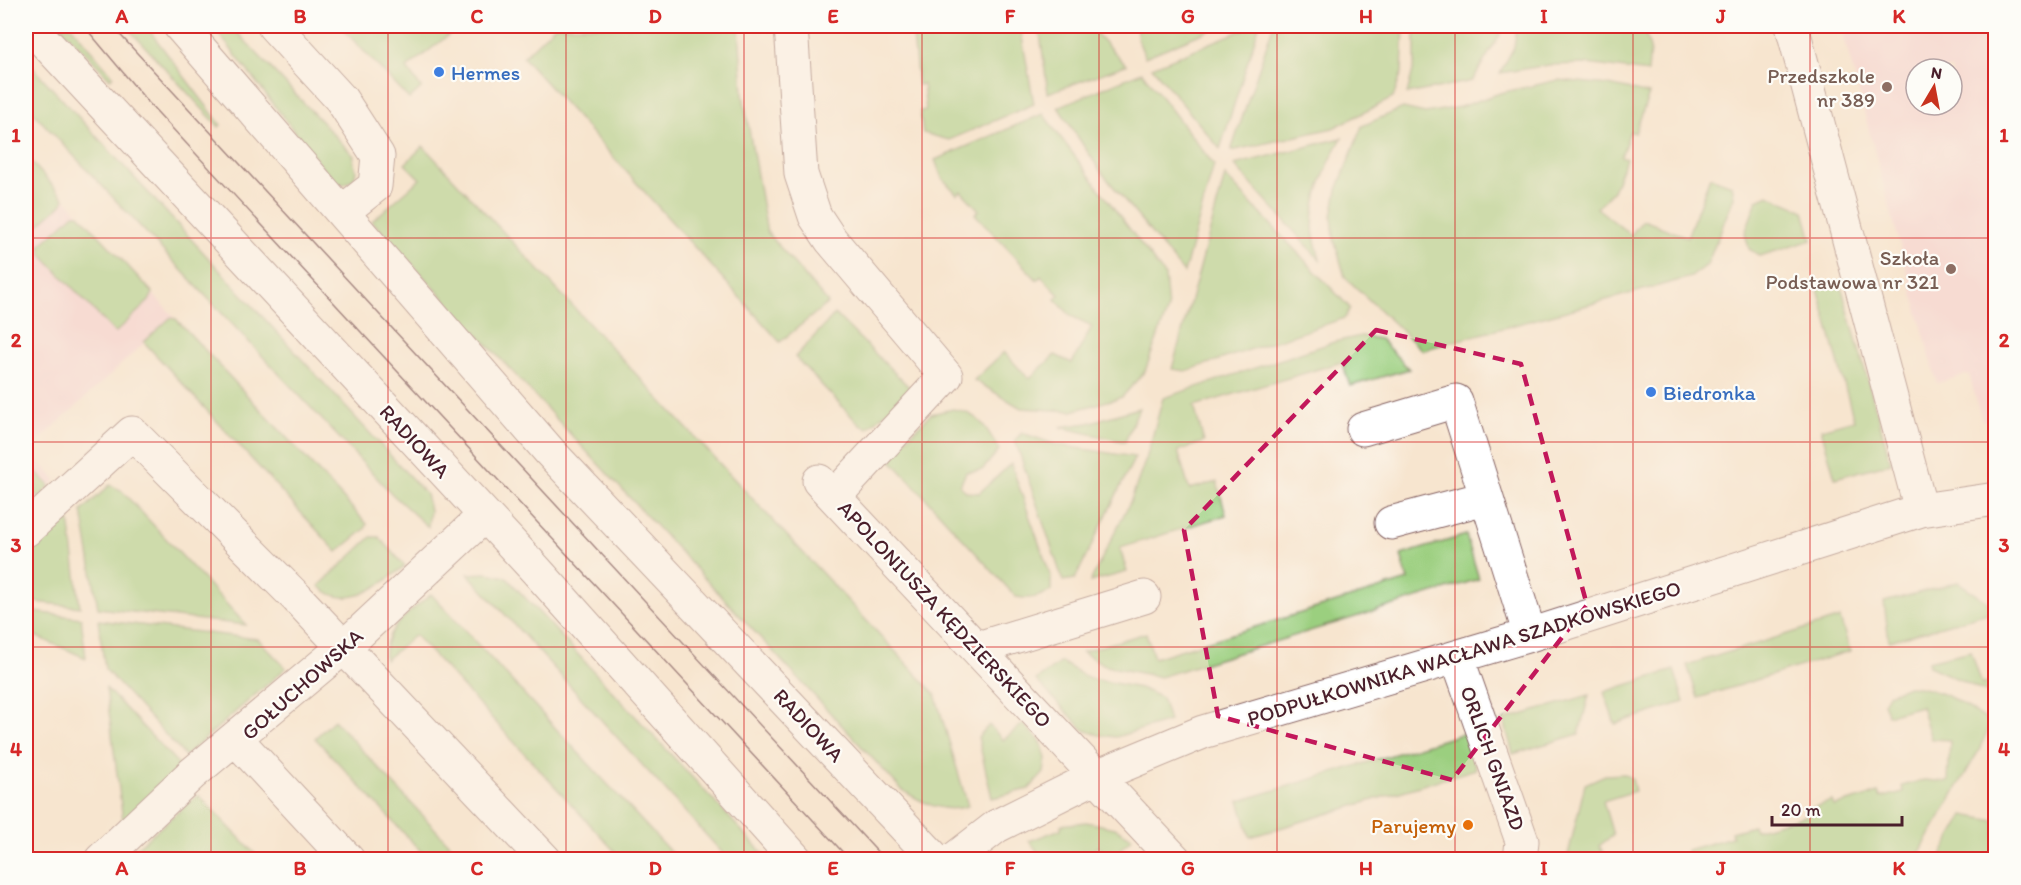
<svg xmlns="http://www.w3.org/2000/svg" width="2021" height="885" font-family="Itim,sans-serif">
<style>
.built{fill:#f6cfd6;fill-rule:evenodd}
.green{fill:#9bcf7f;stroke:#727755;stroke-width:1.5}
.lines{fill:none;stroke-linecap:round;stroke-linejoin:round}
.minor-casing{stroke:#876464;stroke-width:35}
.minor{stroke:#fff;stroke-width:33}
.tram{stroke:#4a1f2b;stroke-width:1.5}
.marked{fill:none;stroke:#c2185b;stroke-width:4.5;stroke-dasharray:12 8;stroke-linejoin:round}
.grid{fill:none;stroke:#d62828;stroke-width:1.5;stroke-opacity:0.55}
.shop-dot{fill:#3f7fe0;stroke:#fdfcf7;stroke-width:2}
.education-dot{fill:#8d6e63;stroke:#fdfcf7;stroke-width:2}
.food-dot{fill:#e8710a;stroke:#fdfcf7;stroke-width:2}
.labels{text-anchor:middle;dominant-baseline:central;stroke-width:4.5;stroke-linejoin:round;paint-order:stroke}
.shop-label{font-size:21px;fill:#366cbe;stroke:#fdfcf7;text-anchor:start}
.education-label{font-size:21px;fill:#785e54;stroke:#fdfcf7;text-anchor:end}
.street-label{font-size:21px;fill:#4a1f2b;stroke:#fdfcf7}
.food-label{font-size:21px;fill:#c56008;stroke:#fdfcf7;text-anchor:end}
.neatline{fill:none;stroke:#d62828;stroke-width:2}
.grid-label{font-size:20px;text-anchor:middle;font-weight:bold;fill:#d62828}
</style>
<rect width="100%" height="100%" fill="#fdfcf7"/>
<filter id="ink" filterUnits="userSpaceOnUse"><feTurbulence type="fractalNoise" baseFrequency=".0167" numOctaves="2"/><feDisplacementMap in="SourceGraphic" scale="12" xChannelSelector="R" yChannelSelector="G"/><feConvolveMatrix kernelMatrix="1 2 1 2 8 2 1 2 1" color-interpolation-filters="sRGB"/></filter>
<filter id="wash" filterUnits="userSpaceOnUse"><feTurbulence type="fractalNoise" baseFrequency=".008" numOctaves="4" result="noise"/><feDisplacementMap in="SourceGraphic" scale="24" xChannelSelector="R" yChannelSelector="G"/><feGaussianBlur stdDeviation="1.35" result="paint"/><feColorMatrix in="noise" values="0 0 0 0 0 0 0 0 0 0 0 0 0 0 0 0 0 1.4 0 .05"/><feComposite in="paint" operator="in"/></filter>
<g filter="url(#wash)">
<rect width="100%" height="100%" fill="#f7e5cf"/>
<!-- built -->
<path class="built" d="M1841,26H1995V417L1982,421L1969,374L1937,383ZM1916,69H1952V105H1916Z
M26,156L176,319H170L29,450L56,480L26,511Z"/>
<!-- green -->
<path class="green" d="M60,26H71L113,76L110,79Z
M126,26H146L221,125L219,127Z
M213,26H231L354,156L353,161L356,170L354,179L345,184L334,183Z
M340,26H460L407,68L421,88L409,99Z
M555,26H739L743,95L767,232L828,303L780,342L523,57Z
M912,26H1020L1034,104L949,140L923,133L920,111L926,110L923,84L918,85Z
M1039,26H1089L1126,65L1048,93Z
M1136,26H1220L1145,57L1138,40Z
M1252,26H1259L1220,149L1152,67Z
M1273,26H1404L1402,72L1393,98L1333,128L1231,151Z
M1415,26H1500V35L1472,81L1407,94L1415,62Z
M1517,26H1643L1650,48L1648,72L1587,64L1549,65L1500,73L1514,47Z
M26,60L426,494L430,510L428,527L393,495L26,105Z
M1142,72L1214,165L1184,273L1099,169L1058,107Z
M1558,80L1609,85L1649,94L1635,133L1630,131L1621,156L1626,158L1613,191L1597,208L1631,235L1643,220L1687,237L1710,177L1732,185L1734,197L1707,265L1691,277L1422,350L1345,277L1334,239L1332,216L1337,190L1362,126L1403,108L1425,113L1460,107L1500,93Z
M1043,114L1165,276L1168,309L1145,371L1122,397L1072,411L1021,408L974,380L1004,352L1029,379L1055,355L1072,363L1092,326L1071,316L1055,299L1059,295L1041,276L1037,280L975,214L979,210L961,191L957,194L942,178L935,160Z
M1342,138C1326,166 1313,195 1313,227C1313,238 1318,250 1320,260L1234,165Z
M423,146L935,694L968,806C943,814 923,803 902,790L372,221L420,179L405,164Z
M26,156L64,198L63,203L26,236Z
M1225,176L1350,308L1345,318L1186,371L1172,369Z
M1768,195L1804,211L1812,240L1760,256L1749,249L1745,233L1757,200Z
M74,214H79L153,293L149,301L115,333L41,254L40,246Z
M1840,282L1891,463L1835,478L1821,429L1854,420L1818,289Z
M835,314L912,390L868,428L860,425L795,357Z
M170,318L176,319L367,524L365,529L337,552L144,342Z
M1361,336L1380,339L1409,369L1350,386L1342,362L1194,406L1204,442L1178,451L1189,489L1217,482L1226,515L1120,548L1127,572L1090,582L1131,500L1147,456L1163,398L1334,342Z
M1139,408L1125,442L1060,427L1088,423Z
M953,409C979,413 987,428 999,450L982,470L966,472L960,486L967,492L979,493L1011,464L1051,577V591C1038,597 1031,600 1016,597L888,457L931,414Z
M1022,433L1057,445L1135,457L1075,579L1063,581L1015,440Z
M26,461L50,486L39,498L26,484Z
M110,485L121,490L246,625L98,608L82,511Z
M68,510L80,607L26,601V549Z
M1466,535L1479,579L1160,677L1106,666L1082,652L1146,633L1154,658L1408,580L1401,555Z
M371,537H379L405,566C381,585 347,613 319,586Z
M487,573L506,577L768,859H728L468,574Z
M1958,582L1995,607V611L1889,641L1884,602Z
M431,594L677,859H622L415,635L385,660C382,628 409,614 431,594Z
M26,611L81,618L86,658L26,632Z
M1840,618L1850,651L1698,698L1687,665Z
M98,620L258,639L286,668L185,756L105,669Z
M1971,651L1982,685L1995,680V696L1929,666L1928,661Z
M1061,662L1088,678L1140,688L1162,698L1169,721L1116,737L1099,735L1084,730L1036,680Z
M1674,670L1684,702L1615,724L1604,692Z
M1908,686C1940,687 1965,705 1991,723L1978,752L1916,859H1678L1688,857L1687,850L1732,837L1731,832L1753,826L1755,830L1812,814L1811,808L1832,801L1834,806L1878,793L1881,798L1903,792L1902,786L1924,780L1948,782L1950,740L1931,739L1921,706L1888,715L1883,703L1888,694Z
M106,688L183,769L123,821Z
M1589,695L1579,734L1513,754L1504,720Z
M334,720L463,859H428L315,738Z
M1023,724L1041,742L1046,758L1044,773L1029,789L992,798L978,737L989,725L1003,740Z
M1465,733L1476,769L1250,837L1239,801Z
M1625,774L1632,779L1635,791L1603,801L1613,835L1599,846L1608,859H1567L1585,784L1605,775Z
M198,795L260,859H158L152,854L145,859L126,857Z
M1964,815L1995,821V859H1939Z
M1086,822L1115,828L1132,838L1111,858L1098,846L1083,860L1044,859L1029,841L1061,829V825Z"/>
</g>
<g filter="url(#ink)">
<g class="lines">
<!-- minor casing -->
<g class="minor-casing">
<path id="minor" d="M30,26L536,570L796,860
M180,26L550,452L936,860
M274,26L341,99L378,156L375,186L342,212
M791,26L801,174L815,216L831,240L946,376L834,497
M1792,26L1921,510
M1363,429L1456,401L1530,635
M819,481L1175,860
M1391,523L1485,498
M26,530L132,433L297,598L545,860
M978,648L1144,597
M1457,657L1522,841L1520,860
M101,860L192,774L235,738
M348,860L235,738L344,647L484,516
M953,860L997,826L1097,776L1203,732L1530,635L1921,510L1996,499"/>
</g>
<!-- minor -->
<use href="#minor" class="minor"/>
<!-- tram -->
<path class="tram" d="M84,26L147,101L850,860
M112,26L885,860"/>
</g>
</g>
<!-- marked area -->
<path d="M0 0H2021V885H0ZM1376,330L1521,364L1587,605L1452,780L1218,716L1184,530Z" fill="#f7e5cf" fill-opacity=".55" fill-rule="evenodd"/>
<path class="marked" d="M1376,330L1521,364L1587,605L1452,780L1218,716L1184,530Z"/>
<!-- grid -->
<path class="grid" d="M211,26V860M388,26V860M566,26V860M744,26V860M922,26V860M1099,26V860M1277,26V860M1455,26V860M1633,26V860M1810,26V860M26,238H1996M26,442H1996M26,647H1996"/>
<!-- markers -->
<g class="shop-dot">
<circle cx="439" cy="72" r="6"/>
<circle cx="1651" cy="392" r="6"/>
</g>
<g class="education-dot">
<circle cx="1887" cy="87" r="6"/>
<circle cx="1951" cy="269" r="6"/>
</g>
<circle class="food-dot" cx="1468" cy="825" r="6"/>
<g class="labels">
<!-- shop labels -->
<g class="shop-label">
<text x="451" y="72">Hermes</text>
<text x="1663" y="392">Biedronka</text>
</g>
<!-- education labels -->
<g class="education-label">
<text x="1875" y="75">Przedszkole<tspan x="1875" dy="24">nr 389</tspan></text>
<text x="1939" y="257">Szkoła<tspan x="1939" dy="24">Podstawowa nr 321</tspan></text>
</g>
<!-- street labels -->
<g class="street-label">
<text transform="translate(415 441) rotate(47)">RADIOWA</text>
<text transform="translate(945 614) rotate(47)">APOLONIUSZA KĘDZIERSKIEGO</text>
<text transform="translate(1464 653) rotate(-17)">PODPUŁKOWNIKA WACŁAWA SZADKOWSKIEGO</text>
<text transform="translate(302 684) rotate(-42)">GOŁUCHOWSKA</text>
<text transform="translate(809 725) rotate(47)">RADIOWA</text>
<text transform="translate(1493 758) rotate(70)">ORLICH GNIAZD</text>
</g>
<!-- food labels -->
<g class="food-label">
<text x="1456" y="825">Parujemy</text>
</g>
</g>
<!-- margin -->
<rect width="2021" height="885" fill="none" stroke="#fdfcf7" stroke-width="66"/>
<!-- north arrow -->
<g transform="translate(1934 87) rotate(10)"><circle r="28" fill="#fdfcf7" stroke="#b5a4a5" stroke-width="1.5"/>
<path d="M0-4.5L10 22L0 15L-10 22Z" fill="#c8321e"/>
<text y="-9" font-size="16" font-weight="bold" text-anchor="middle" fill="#4a1f2b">N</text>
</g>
<!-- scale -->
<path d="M1772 816v9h130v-9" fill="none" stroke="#4a1f2b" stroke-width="3"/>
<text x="1781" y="816" font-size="18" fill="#4a1f2b" stroke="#fdfcf7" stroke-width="4.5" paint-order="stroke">20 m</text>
<rect x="33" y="33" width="1955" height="819" class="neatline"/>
<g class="grid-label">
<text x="122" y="23">A</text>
<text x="300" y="23">B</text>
<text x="477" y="23">C</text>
<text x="655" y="23">D</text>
<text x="833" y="23">E</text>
<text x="1010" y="23">F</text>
<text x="1188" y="23">G</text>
<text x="1366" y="23">H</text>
<text x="1544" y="23">I</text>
<text x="1721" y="23">J</text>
<text x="1899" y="23">K</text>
<text x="16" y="142">1</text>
<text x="2004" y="142">1</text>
<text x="16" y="347">2</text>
<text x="2004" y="347">2</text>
<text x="16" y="552">3</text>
<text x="2004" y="552">3</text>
<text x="16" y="756">4</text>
<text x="2004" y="756">4</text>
<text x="122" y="875">A</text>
<text x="300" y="875">B</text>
<text x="477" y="875">C</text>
<text x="655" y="875">D</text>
<text x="833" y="875">E</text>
<text x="1010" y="875">F</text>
<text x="1188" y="875">G</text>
<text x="1366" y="875">H</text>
<text x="1544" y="875">I</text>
<text x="1721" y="875">J</text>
<text x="1899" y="875">K</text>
</g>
</svg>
